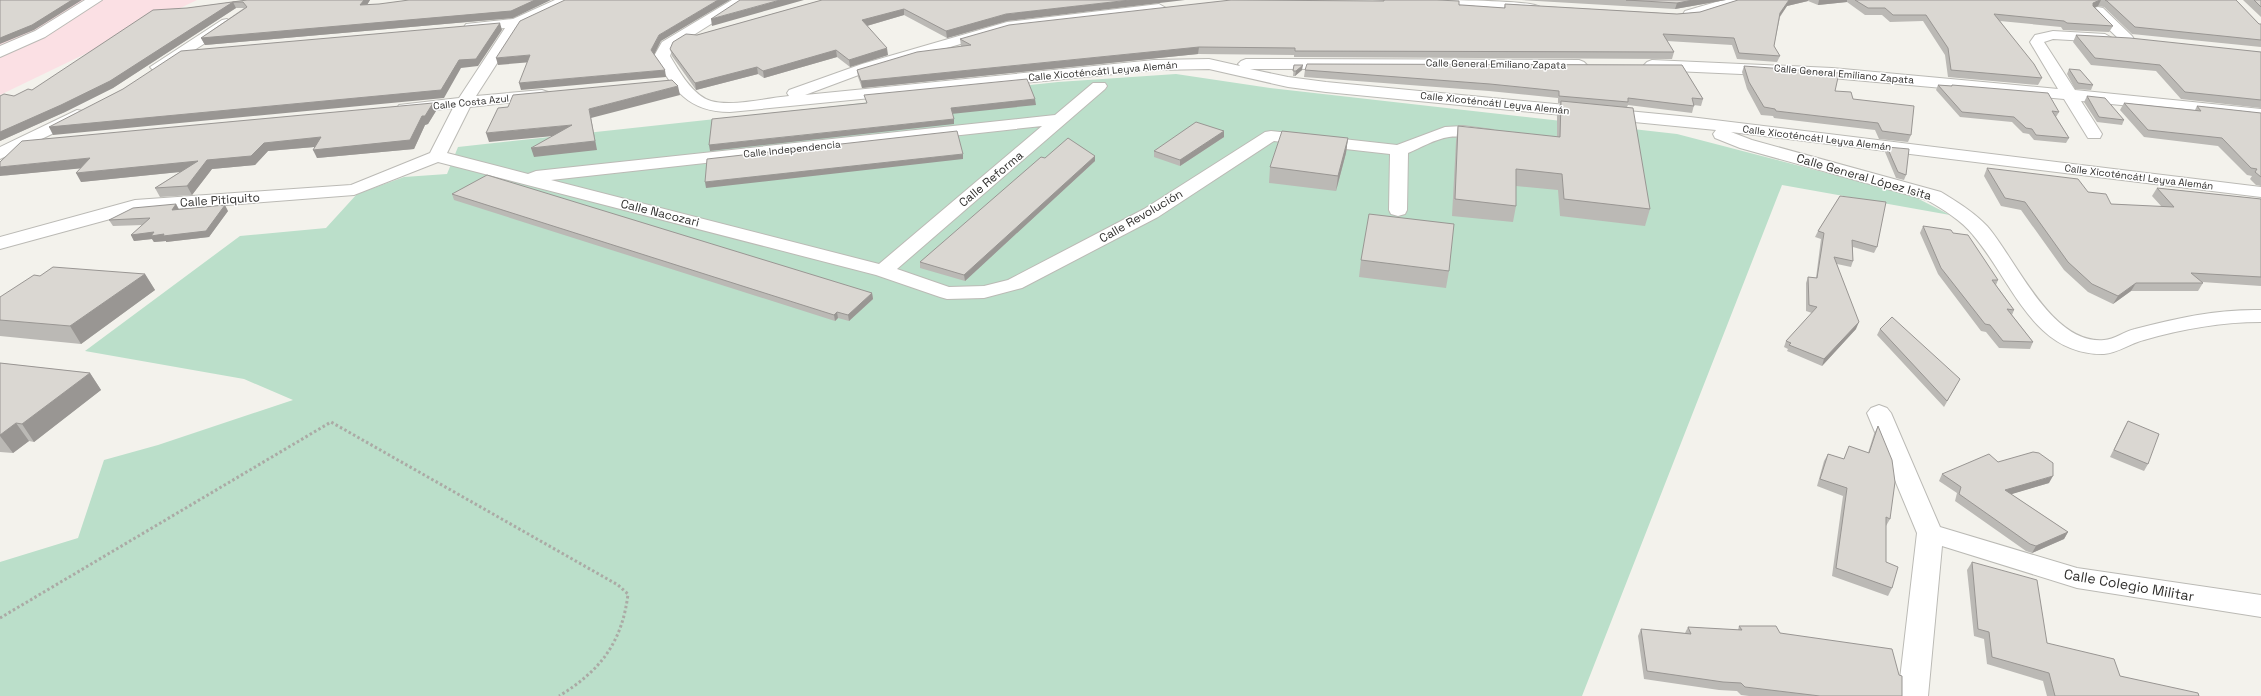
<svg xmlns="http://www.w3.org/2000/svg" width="2261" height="696" font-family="'Space Grotesk',sans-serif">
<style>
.industrial{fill:#fbe0e4}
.green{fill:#bbdfca}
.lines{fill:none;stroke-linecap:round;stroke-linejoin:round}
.minor-casing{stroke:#bbbab5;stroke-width:2}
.path{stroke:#abaaa5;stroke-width:3;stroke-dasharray:2.5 2.5;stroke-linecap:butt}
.minor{fill:#fff;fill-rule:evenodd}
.wall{fill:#bbb9b5}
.shaded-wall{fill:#999693}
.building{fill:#dad7d2;stroke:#999693}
.labels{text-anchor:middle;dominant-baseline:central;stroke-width:3;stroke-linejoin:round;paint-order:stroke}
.far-street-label{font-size:10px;fill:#302f2d;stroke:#fff}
.street-label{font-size:12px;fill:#302f2d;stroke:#fff}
.near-street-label{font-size:14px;fill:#302f2d;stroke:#fff}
</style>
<rect width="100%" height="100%" fill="#f3f2ec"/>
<!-- industrial -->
<path class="industrial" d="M0,0H197L0,95Z"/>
<!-- green -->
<path class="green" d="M1176,74L1270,88L1677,134L1911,195L1950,215L1782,185L1582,696H0V562L78,538L104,460L158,445L293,400L244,379L85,351L240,236L326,228L357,194L404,177L447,174L458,147L1058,82Z"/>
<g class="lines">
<!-- minor casing -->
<g class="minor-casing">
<path id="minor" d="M85,0H102L45,37L0,57V46L35,31Z
M555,0H573L571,3L521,26L476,96L542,90L548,92L550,95L548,98L470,107L447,153L528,174L536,171L1055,115L1093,83H1105L1107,86L1105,89L897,269L949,287L984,286L1008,280L1144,209L1265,132L1271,131L1397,145L1445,127L1463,126L1493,130L1495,134L1493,138C1479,141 1464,135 1449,137C1435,139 1420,148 1408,153L1407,210L1405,214L1398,216L1391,214L1389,210L1390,154L1274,141L1158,217L1022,288L984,298L947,299L940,297L876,275L438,162L354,195L136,212L0,249V237L135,200L351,185L430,153L453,108L405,113L399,111L397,108L399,105L459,98L505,28L471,31L466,30L464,27L466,24L513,19ZM1042,126L879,264L551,180Z
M732,0H749L673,48L670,56C679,71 693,96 711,101C732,107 767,98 789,96L787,93L789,90L862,64L1007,22L1159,4L1166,8L1164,11L1008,30L872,70L805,95L1154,60L1209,59L1240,66L1238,64L1241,61L1246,59L1579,60L1584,62L1587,65L1584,68L1250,69L1288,77L1326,82L1690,117L2261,187V197L1731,132L1752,140L1941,192C1957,202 1974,212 1987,226C2016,259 2051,345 2104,340C2114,340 2125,331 2135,329C2177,318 2218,309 2261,310V322C2222,322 2182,329 2144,340C2131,343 2118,353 2104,354C2032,355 2012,280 1973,235C1961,220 1944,210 1927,200L1740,148L1715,138L1713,134L1716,130L1326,92L1288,87L1209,69L1154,70L730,112C688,112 674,90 654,56L662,42Z
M1422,0C1439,0 1533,0 1540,7L1533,11L1429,4Z
M1723,0H1744L1742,3C1731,7 1690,25 1683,14L1685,11Z
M2098,7L2103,8L2132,36L2134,39L2132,42H2122L2093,14L2091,11L2093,8Z
M227,19L234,23L232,26L163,70H153L150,67L222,20Z
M2053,31L2105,34L2112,38L2105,42L2053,39L2044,42L2075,90L2261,109V119L2081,101L2102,134L2100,138H2088L2064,99L1832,78L1652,70L1647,68L1644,65L1647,62L1652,60L1832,68L2058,89L2030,42L2035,35Z
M77,110L83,111L85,115L83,119L0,159V147Z
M1879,405L1887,408L1891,413L1940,527L2077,568L2261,595V617L2077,588L1942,546L1928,696H1898L1917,533L1867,413L1871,408Z"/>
</g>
<!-- path -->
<path class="path" d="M0,618L331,422L618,585L628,594C622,643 600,671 559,696"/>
<!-- minor -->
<use href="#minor" class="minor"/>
</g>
<!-- wall -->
<path class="wall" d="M247,0H370L367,5L513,18L205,45L201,38L244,8H236L113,88L65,112L0,141V96H14L32,90L187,8Z
M822,0L1007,21L947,38L904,15L867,26L888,55L850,67L837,57L764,78L758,74L696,90L672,56L670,49L697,35Z
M1383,0H1437L1462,5L1504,8L1505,4L1677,14L1700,12L1738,0H2236L2259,24H2261V47L2132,34L2104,7L2098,6L2095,7L2113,26L2109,32L2063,30L2061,27L2000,21L2042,78L2038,85L1948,77L1945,55L1923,21L1890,22L1882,15H1865L1847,2L1818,5L1808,1L1787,6L1780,17L1774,46L1780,56L1777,62L1737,59L1732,45L1667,41L1674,52L1672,59L1294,57V55L1198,54L862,88L858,77L857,70L962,46H961L960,39Z
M1521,0H1726L1675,9Z
M2243,0H2261V17Z
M2076,35L2261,52V108L2181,99L2156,71L2091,65L2073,42Z
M1294,65L1302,70L1295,76H1293Z
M1682,65L1703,99L1701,106L1694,105L1692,113L1628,105L1627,107L1650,209L1645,226L1560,216L1558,190L1516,186V206L1513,222L1452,216L1456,141L1458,126L1557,137V116L1560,103H1558V98L1489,91L1304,77L1305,70Z
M1744,66L1835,91L1853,99L1911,135L1908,142L1879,139L1875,130L1774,118L1773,116L1761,115L1747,89L1742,72Z
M2069,69L2093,85L2091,90L2075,89L2067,74Z
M1938,85L1951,86L1952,85L2059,112L2056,117L2069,138L2066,143L2034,140L2029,134L2023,133L2012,122L1960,117L1936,90Z
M2087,96L2124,120L2122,125L2097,122L2084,102Z
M2124,103L2195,110L2197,106L2261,113V186L2256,185L2250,179L2252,176L2247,175L2218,146L2144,137L2120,110Z
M436,111L428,124L425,125L414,149L317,158L315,147L268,151L255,165L212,169L192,195L160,197L155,188L180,172L81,182V168L0,176Z
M1224,131V137L1180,166L1154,157V151Z
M1348,138L1346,153L1336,191L1269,183L1270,167Z
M1887,147L1906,175L1904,180L1896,178L1885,152Z
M1095,156V161L965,281L920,268V262L1045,158Z
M1987,168L2088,192L2111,204L2162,207L2152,196L2157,188L2261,199V286L2202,282L2203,283L2198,291H2131L2113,304L2088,292L2064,270L2021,210L2001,206L1984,176Z
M452,194L872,293L873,299L849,321L838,318L835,321L454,200Z
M1840,196L1877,247L1874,253L1853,247V261L1851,267L1837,264L1856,329L1822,366L1787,351L1788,349L1784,347L1786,341L1812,313L1806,311V283L1808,277L1816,278L1821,239L1815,237L1818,231Z
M176,204L179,209L228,211L209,237L166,242V241L154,242L152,239L134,241L131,235L143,225L113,226L109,220Z
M1923,226L1953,233L1998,280L1996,285L2014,310L2012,315L2033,342L2030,349L1999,348L1986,332L1981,331L1938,274L1920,233Z
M1361,260L1449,271L1446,288L1359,277Z
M145,274L155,290L81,344L0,336V320L40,276Z
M1880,329L1956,386L1944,407L1877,335Z
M0,363L90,373L101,390L34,442L29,441L13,453L0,452Z
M2128,421L2148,464L2144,471L2110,457L2124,428Z
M1878,426L1890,519L1886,526V562L1892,588L1888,596L1832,576L1843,496L1817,486L1824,461L1828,454L1844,459L1849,446L1868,453L1874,434Z
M1998,462L2049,483L2011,494L2068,532L2064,539L2032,553L2026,551L1955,501L1957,493L1939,481L1942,474Z
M1972,562L2047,643L2120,676L2199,696H2047L2043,681L1987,664L1984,639L1974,636L1967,570Z
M1739,626L1780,633L1902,696H1749L1741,695L1737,691L1719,690L1644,679L1638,636L1641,629L1685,633L1688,627L1738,630Z"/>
<!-- shaded-wall -->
<path class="shaded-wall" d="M72,0H82L34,30L0,44V38Z
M364,0H370L363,11L360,5Z
M535,0H551L513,18L205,45L201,38Z
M718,0H730L661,41L653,57L651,50L659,35Z
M780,0H804L712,26L711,19Z
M1130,0H1185L1007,21L947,38L946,31L1006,14Z
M1693,0H1726L1675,9L1677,3Z
M1789,0H1808V1L1787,6L1778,19L1780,13Z
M1819,0H1847V2L1818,5Z
M2100,0H2101L2098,6L2090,10L2093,3Z
M233,2L236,8L113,88L65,112L0,141V132Z
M904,9V15L863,27L862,20Z
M500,23L502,30L478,66L461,68L444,98L53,135L49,127L459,60Z
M1199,47L1198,54L862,88L861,81Z
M887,48L888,55L850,67L849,60Z
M836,50L837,57L764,78L763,71Z
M530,55L532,62L498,65L496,58Z
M1303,65L1302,70L1295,76L1296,71Z
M757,67L758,74L696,90L695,83Z
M665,70L666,77L521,90L519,83Z
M678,86L680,95L591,118L597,150L534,157L531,148L595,141L589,109Z
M1035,99L1036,105L951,114V108Z
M433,103L436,111L428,124L425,125L414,149L317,158L313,150Z
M954,119V124L710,151L709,145Z
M572,125L575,134L489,142L486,133Z
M1224,131V137L1180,166V160Z
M321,137L325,146L268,151L255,165L212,169L192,195L187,186L199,170L81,182L76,173L207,160L264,143Z
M1348,138L1346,153L1336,191L1338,176Z
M963,154V159L706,188L705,182Z
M1095,156V161L965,281L964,275Z
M90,158L95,167L0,176V167Z
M176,204L179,210H172Z
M225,205L228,211L209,237L166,242V241L154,242L152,239L134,241L131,235Z
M145,274L155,290L81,344L70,326Z
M2136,283L2131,291L2113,304L2118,296Z
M872,293L873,299L849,321L848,315Z
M837,312L838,318L835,321L834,315Z
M1859,322L1856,329L1822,366L1824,359Z
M90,373L101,390L34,442L22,424Z
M16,423L29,441L13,453L0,436V435Z
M2053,476L2049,483L2002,497L2005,490Z
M2068,532L2064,539L2032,553L2036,546Z"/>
<!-- building -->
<path class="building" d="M0,0H72L32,25L0,38Z
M247,0H364L360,5L379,4L409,0H535L511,11L201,38L247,7L243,2H233L110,81L61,105L0,132V96L4,94L14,96L28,89L32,90L153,10L187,8Z
M565,0H718L659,35L651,50L665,70L519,83L530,55L496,58L520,21Z
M740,0H780L711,19Z
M822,0H1130L1006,14L946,31L904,9L862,20L887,48L849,60L836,50L763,71L757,67L695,83L670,49L673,42L686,34L697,35Z
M1231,0L1384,1V0H1437L1459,1V5H1462L1505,8V4L1677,14L1700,12L1738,0H1789L1780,13L1774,46L1780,56L1739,53L1734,38L1663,34L1674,52L1295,51V48L1199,47L861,81L857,70L917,52L971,45L960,39L1009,25Z
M1626,0H1693L1677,3Z
M1855,0H2100L2093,3V6L2113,26L2067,23L2064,21L1994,14L2034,64L2042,78L1951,70L1948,48L1926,15H1893L1885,8H1868Z
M2105,0H2236L2259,24H2261V40L2135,27L2107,1Z
M2254,0H2261V7Z
M500,23L476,59L459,60L441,90L49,127L123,89L181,51Z
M2076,35L2130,38L2261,52V100L2185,92L2160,65L2095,58Z
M1307,64L1682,65L1703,99L1692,98L1694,106L1628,98V102L1559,96V91L1490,84L1305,70Z
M1294,65H1303L1296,71H1293Z
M1744,66L1839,73L1835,91L1851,92L1853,99L1914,106L1911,135L1882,131L1878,123L1776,111L1775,109L1764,107L1749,82Z
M2069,69L2080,70L2093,85L2078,83Z
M1027,79L1035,99L951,108L954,119L709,145L712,119L867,103L864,95Z
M672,80L678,86L589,109L595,141L531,148L572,125L486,133L498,108L508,107L513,95Z
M1938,85L1952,86V85L2048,93L2059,112L2052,111L2069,138L2036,135L2032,129L2026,128L2014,117L1962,112Z
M2087,96L2105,98L2124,120L2099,117Z
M1561,101L1633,108L1650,209L1564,199L1562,174L1516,169V206L1455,199L1458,126L1560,137Z
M433,103L425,116H422L410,140L313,150L321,137L264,143L251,156L207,160L187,186L155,188L198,161L76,173L90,158L0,167V162L22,141Z
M2124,103L2201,111L2197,106L2261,113V177L2255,172L2257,169L2251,168L2222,138L2148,130Z
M1196,122L1224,131L1180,160L1154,151Z
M957,131L963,154L705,182L707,159Z
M1282,131L1348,138L1338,176L1270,167Z
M1068,138L1095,156L964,275L920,262L1041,157L1045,158Z
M1887,147L1909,149L1906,175L1898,172Z
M1987,168L2078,179L2088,192L2106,194L2111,204L2174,207L2157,188L2261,199V277L2191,273L2203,283H2136L2118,296L2092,284L2068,262L2025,202L2005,198Z
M487,175L872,293L848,315L837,312L834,315L452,194Z
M1840,196L1886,202L1877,247L1852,240L1853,261L1834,257L1859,322L1824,359L1789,345L1791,343L1786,341L1817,307L1809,305L1808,277L1817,278L1824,233L1818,231Z
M176,204L172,210L225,205L206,231L163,236L164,234L151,236L154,232L131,235L150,218L109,220L133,208Z
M1369,214L1454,224L1449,271L1361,260Z
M1923,226L1951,230L1953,233L1968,235L1998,280H1992L2014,310L2007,309L2033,342L2003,341L1990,325L1985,324L1941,268Z
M53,267L145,274L70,326L0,320V297L34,275L40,276Z
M1892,317L1960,379L1947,401L1880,329Z
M0,363L90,373L22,424L16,423L0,435Z
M2128,421L2159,434L2148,464L2114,450Z
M1878,426L1892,460L1895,482L1890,519L1886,517V562L1898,567L1892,588L1836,568L1847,488L1820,479L1828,454L1844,459L1849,446L1869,453Z
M2033,452L2039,453L2053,463V476L2005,490L2068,532L2036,546L2030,544L1959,494L1961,487L1942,474L1989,454L1998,462Z
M1972,562L2037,580L2047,643L2114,659L2120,676L2198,693L2199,696H2055L2049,673L1992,657L1989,632L1978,629Z
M1739,626H1776L1780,633L1892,649L1899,675L1902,676V696H1820L1745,687L1741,683L1723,682L1647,671L1641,629L1691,634L1688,627L1742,630Z"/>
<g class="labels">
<!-- far-street labels -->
<g class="far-street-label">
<text transform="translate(1496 64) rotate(1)">Calle General Emiliano Zapata</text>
<text transform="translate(1103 71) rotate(-5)">Calle Xicoténcátl Leyva Alemán</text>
<text transform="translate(1844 74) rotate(5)">Calle General Emiliano Zapata</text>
<text transform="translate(471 102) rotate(-6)">Calle Costa Azul</text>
<text transform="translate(1495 103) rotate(6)">Calle Xicoténcátl Leyva Alemán</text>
<text transform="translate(1817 138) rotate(7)">Calle Xicoténcátl Leyva Alemán</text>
<text transform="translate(792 149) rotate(-6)">Calle Independencia</text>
<text transform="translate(2139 177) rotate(7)">Calle Xicoténcátl Leyva Alemán</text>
</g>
<!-- street labels -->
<g class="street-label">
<text transform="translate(1864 177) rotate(16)">Calle General López Isita</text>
<text transform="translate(991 179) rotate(-40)">Calle Reforma</text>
<text transform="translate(220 200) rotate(-4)">Calle Pitiquito</text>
<text transform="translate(660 213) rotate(14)">Calle Nacozari</text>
<text transform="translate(1141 216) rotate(-30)">Calle Revolución</text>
</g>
<!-- near-street labels -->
<g class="near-street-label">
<text transform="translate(2129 585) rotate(10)">Calle Colegio Militar</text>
</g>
</g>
</svg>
